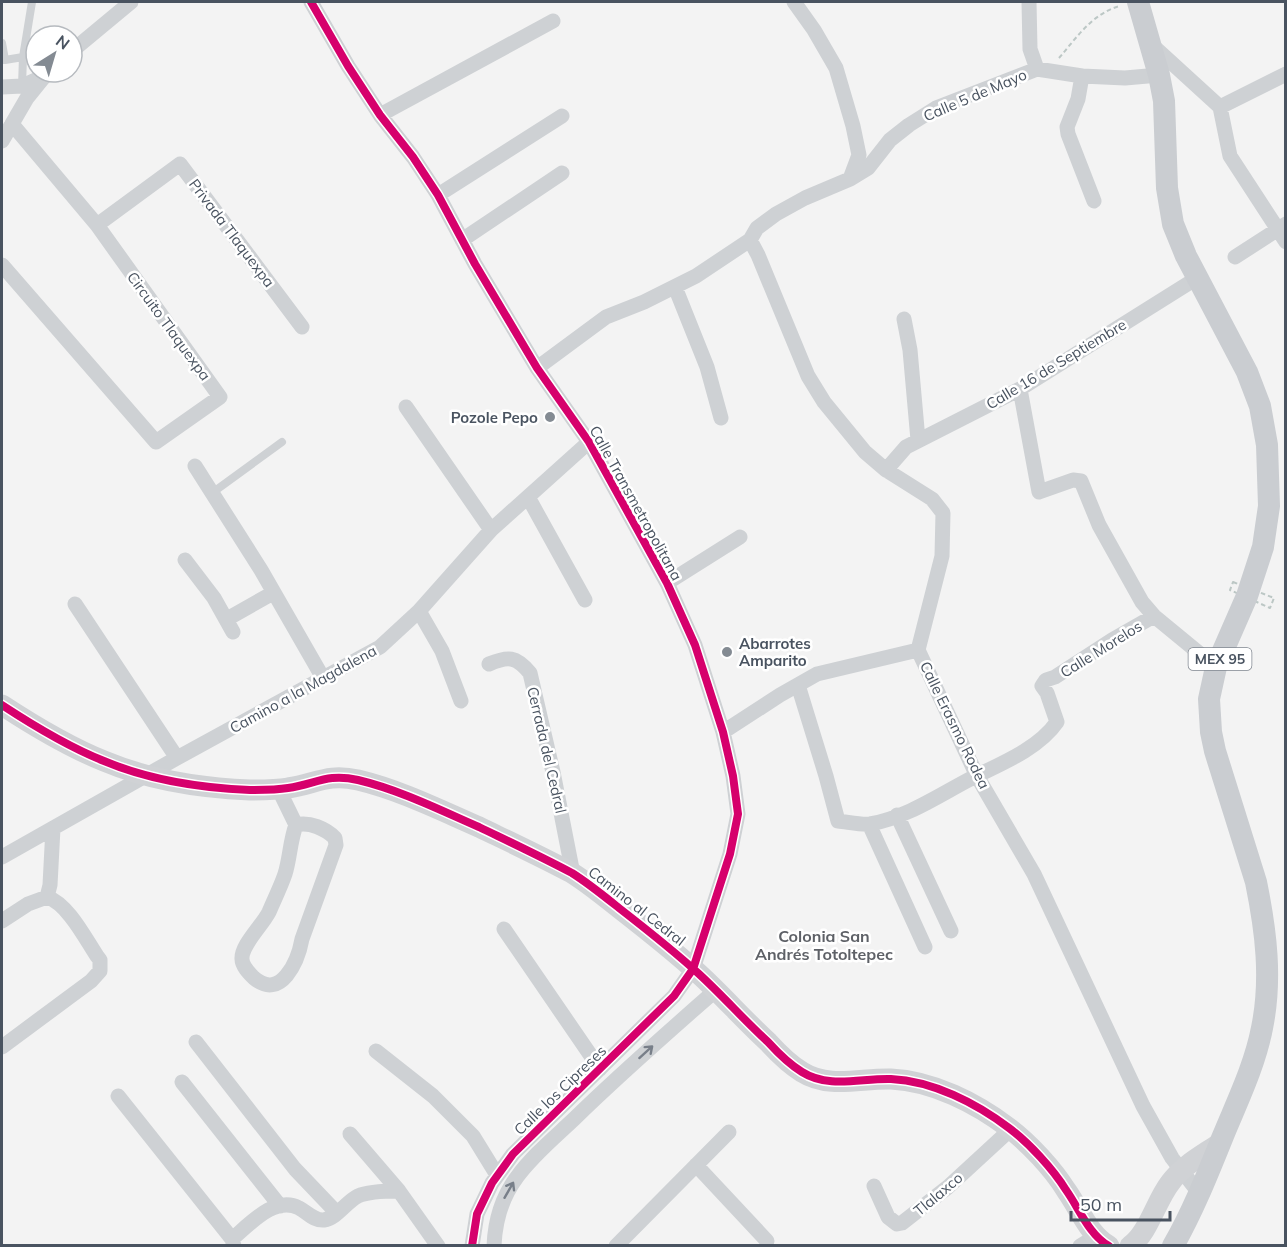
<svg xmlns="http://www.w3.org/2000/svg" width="1287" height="1247" font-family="Mulish,sans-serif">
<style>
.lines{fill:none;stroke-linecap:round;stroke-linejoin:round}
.path{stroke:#bcc7c5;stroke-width:2;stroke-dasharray:4.5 3;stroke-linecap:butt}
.lane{stroke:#ced1d4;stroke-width:8}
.street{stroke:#ced1d4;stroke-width:15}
.secondary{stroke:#d0d2d5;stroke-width:21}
.primary{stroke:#cacdd1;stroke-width:22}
.cycleway-casing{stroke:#fff;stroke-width:11}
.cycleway{stroke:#d6006c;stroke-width:8}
.oneway{stroke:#787f89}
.poi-dot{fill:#848b93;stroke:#fff;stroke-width:2}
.labels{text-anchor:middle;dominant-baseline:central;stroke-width:5;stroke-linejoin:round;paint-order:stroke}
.shield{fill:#fff;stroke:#808790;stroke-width:1.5}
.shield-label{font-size:14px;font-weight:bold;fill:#495360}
.street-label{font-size:15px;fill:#495360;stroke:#fff}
.poi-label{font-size:15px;font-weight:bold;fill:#495360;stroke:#fff;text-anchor:end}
.neighbourhood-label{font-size:16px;font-weight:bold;fill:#5e6167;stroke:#fff}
</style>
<rect width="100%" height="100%" fill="#f3f3f3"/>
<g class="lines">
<!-- path -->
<path class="path" d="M1059,58C1077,37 1093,13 1120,6
M1233,582L1274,598L1270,608L1230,590Z"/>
<!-- lane -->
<path class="lane" d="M2,43L5,60L23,57
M22,86L23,57L32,2
M212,493L282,442"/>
<!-- street -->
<path class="street" d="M311,2L348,66L380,115L413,157L438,195L475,264L537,368L589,442L667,583L695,645L723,732L733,776L738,814L730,854L693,969L674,996L513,1154L492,1183L477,1214L472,1246
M794,2L814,30L836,68L853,126L859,155L850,179
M1029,2L1030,49L1037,69
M1151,44L1220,107L1230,156L1286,242
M72,51L131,2
M1082,76L1078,99L1067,127L1068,134L1094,201
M2,87L22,86L42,77
M1220,107L1286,74
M380,115L553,21
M2,141L27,98L48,72
M438,195L562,116
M97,225L180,164L302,327
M462,240L562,173
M750,240L758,255L808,376L824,402L865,452L886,470L932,499L943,513L942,556L918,650L977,776L1034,874L1143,1106L1172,1158L1199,1193
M1235,257L1286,224
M2,265L156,442L220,397L97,225L12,124
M675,287L707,367L721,418
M904,319L910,350L918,440
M537,368L606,317L644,302L696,276L750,240L757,228L776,214L805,198L850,179L868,168L890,140L909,125L936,108L1037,69L1082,76L1125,78L1159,75
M1020,389L1039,492L1073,480L1081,481L1099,525L1142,602L1154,616L1216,667
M406,407L491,530
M195,466L261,570L323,678
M886,470L906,447L1020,389L1197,278
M528,497L585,600
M185,560L214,598L233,632
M667,583L740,537
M75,604L177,758
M419,611L442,651L461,701
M227,619L273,593
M489,664C508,656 516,656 530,673L553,772L573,874
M798,685L826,776L838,821C848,822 861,825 870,824C909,817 942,793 976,776C1003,763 1039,748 1057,722L1047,693L1042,686L1046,680L1055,677L1112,640L1154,616
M723,732L780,695L817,674L918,650
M278,788L296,825C290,841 290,858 285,874C281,886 274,900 269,912C262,926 241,945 242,959C242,966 249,973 254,978C281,1001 298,961 302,939L336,845L335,838C326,829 309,821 296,825
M897,815L951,931
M869,824L925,947
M2,857L177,758L380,647L419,611L491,530L589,442
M2,921L28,904L47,897L50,885L53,828
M504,929L600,1069
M196,1042L295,1169L337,1213
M2,1047L91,981L100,971V960L97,956C85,938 68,904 47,897
M376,1051L433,1096L473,1136L497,1175
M182,1082L280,1206
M118,1096L232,1239
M350,1134L399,1191
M696,1165L767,1241
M874,1186L888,1217L897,1224L902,1223L948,1187L1011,1129
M234,1246L232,1239C249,1225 275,1195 299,1208C307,1212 314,1221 324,1220C337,1218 346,1202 358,1196C369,1191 387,1191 399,1191L438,1246
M494,1246C495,1222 502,1197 517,1177C532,1156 555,1137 574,1119C620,1074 668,1032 716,990
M616,1246L729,1132
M1080,1246L1096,1236"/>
<!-- secondary -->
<path class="secondary" d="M2,705C34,726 69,747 104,761C149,780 201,788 250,790C262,790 276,790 288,788C316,784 327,773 358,780C400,790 440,810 479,827C510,842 542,857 572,873C588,883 604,896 619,908C646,929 673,950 699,974C723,996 744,1020 768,1042C778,1053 789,1064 802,1072C829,1089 861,1078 891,1079C933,1081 976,1103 1009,1128C1029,1143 1053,1169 1066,1190C1079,1208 1089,1235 1109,1246
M1130,1246C1148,1234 1156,1201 1170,1183C1183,1165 1203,1155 1220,1143"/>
<!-- primary -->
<path class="primary" d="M1138,2L1159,75L1164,101L1167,188L1173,224L1186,256L1247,372L1260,406L1267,445L1269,506L1263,547L1247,596L1216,667L1209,699L1211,732L1215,751L1256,882C1266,931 1272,979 1262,1028C1255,1065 1237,1102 1223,1136C1208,1173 1193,1211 1173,1246"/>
<!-- cycleway casing -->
<g class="cycleway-casing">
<path id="cycleway" d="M311,2L348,66L380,115L413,157L438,195L475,264L537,368L589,442L667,583L695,645L723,732L733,776L738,814L730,854L693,969L674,996L513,1154L492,1183L477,1214L472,1246
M2,705C34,726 69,747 104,761C149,780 201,788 250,790C262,790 276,790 288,788C316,784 327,773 358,780C400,790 440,810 479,827C510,842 542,857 572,873C588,883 604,896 619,908C646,929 673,950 699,974C723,996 744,1020 768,1042C778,1053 789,1064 802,1072C829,1089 861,1078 891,1079C933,1081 976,1103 1009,1128C1029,1143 1053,1169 1066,1190C1079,1208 1089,1235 1109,1246"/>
</g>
<!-- cycleway -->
<use href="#cycleway" class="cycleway"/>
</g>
<!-- one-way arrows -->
<defs><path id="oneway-shaft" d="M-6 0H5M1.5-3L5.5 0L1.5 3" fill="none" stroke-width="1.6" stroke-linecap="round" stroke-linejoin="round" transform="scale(1.5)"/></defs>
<g class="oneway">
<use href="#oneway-shaft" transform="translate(646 1052) rotate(-42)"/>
<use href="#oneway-shaft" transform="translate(509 1190) rotate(-60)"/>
</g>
<!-- markers -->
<g class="poi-dot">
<circle cx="550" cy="417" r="6"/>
<circle cx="727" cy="652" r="6"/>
</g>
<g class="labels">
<!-- shield labels -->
<rect class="shield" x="1188.5" y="648" width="63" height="22" rx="4.5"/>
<g class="shield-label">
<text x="1220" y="659">MEX 95</text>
</g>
<!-- street labels -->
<g class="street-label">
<text transform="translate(975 95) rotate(-23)">Calle 5 de Mayo</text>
<text transform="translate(232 233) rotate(53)">Privada Tlaquexpa</text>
<text transform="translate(169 326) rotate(54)">Circuito Tlaquexpa</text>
<text transform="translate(1056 364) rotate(-31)">Calle 16 de Septiembre</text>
<text transform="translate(636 503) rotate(61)">Calle Transmetropolitana</text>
<text transform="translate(1101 649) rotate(-32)">Calle Morelos</text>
<text transform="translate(303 689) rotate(-29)">Camino a la Magdalena</text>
<text transform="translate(955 725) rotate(64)">Calle Erasmo Rodea</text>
<text transform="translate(547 750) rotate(77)">Cerrada del Cedral</text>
<text transform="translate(637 906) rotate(38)">Camino al Cedral</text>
<text transform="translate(560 1090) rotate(-44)">Calle los Cipreses</text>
<text transform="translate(938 1194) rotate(-40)">Tlalaxco</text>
</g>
<!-- poi labels -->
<g class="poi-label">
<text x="538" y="417">Pozole Pepo</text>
<text x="739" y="643" text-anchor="start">Abarrotes<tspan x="739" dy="17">Amparito</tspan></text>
</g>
<!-- neighbourhood labels -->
<g class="neighbourhood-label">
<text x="824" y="936">Colonia San<tspan x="824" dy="18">Andrés Totoltepec</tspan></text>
</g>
</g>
<!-- border -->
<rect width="1287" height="1247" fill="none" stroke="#495360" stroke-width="6"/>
<!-- north arrow -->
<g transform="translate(54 54) rotate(37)"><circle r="28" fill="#ffffff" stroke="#b6babf" stroke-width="1.5"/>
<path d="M0-4.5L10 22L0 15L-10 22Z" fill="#848b93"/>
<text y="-9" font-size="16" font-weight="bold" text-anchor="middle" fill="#495360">N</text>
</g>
<!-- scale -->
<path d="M1071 1211v9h99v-9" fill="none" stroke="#495360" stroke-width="3"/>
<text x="1080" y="1211" font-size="18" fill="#495360" stroke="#ffffff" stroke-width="4.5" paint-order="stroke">50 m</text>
</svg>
